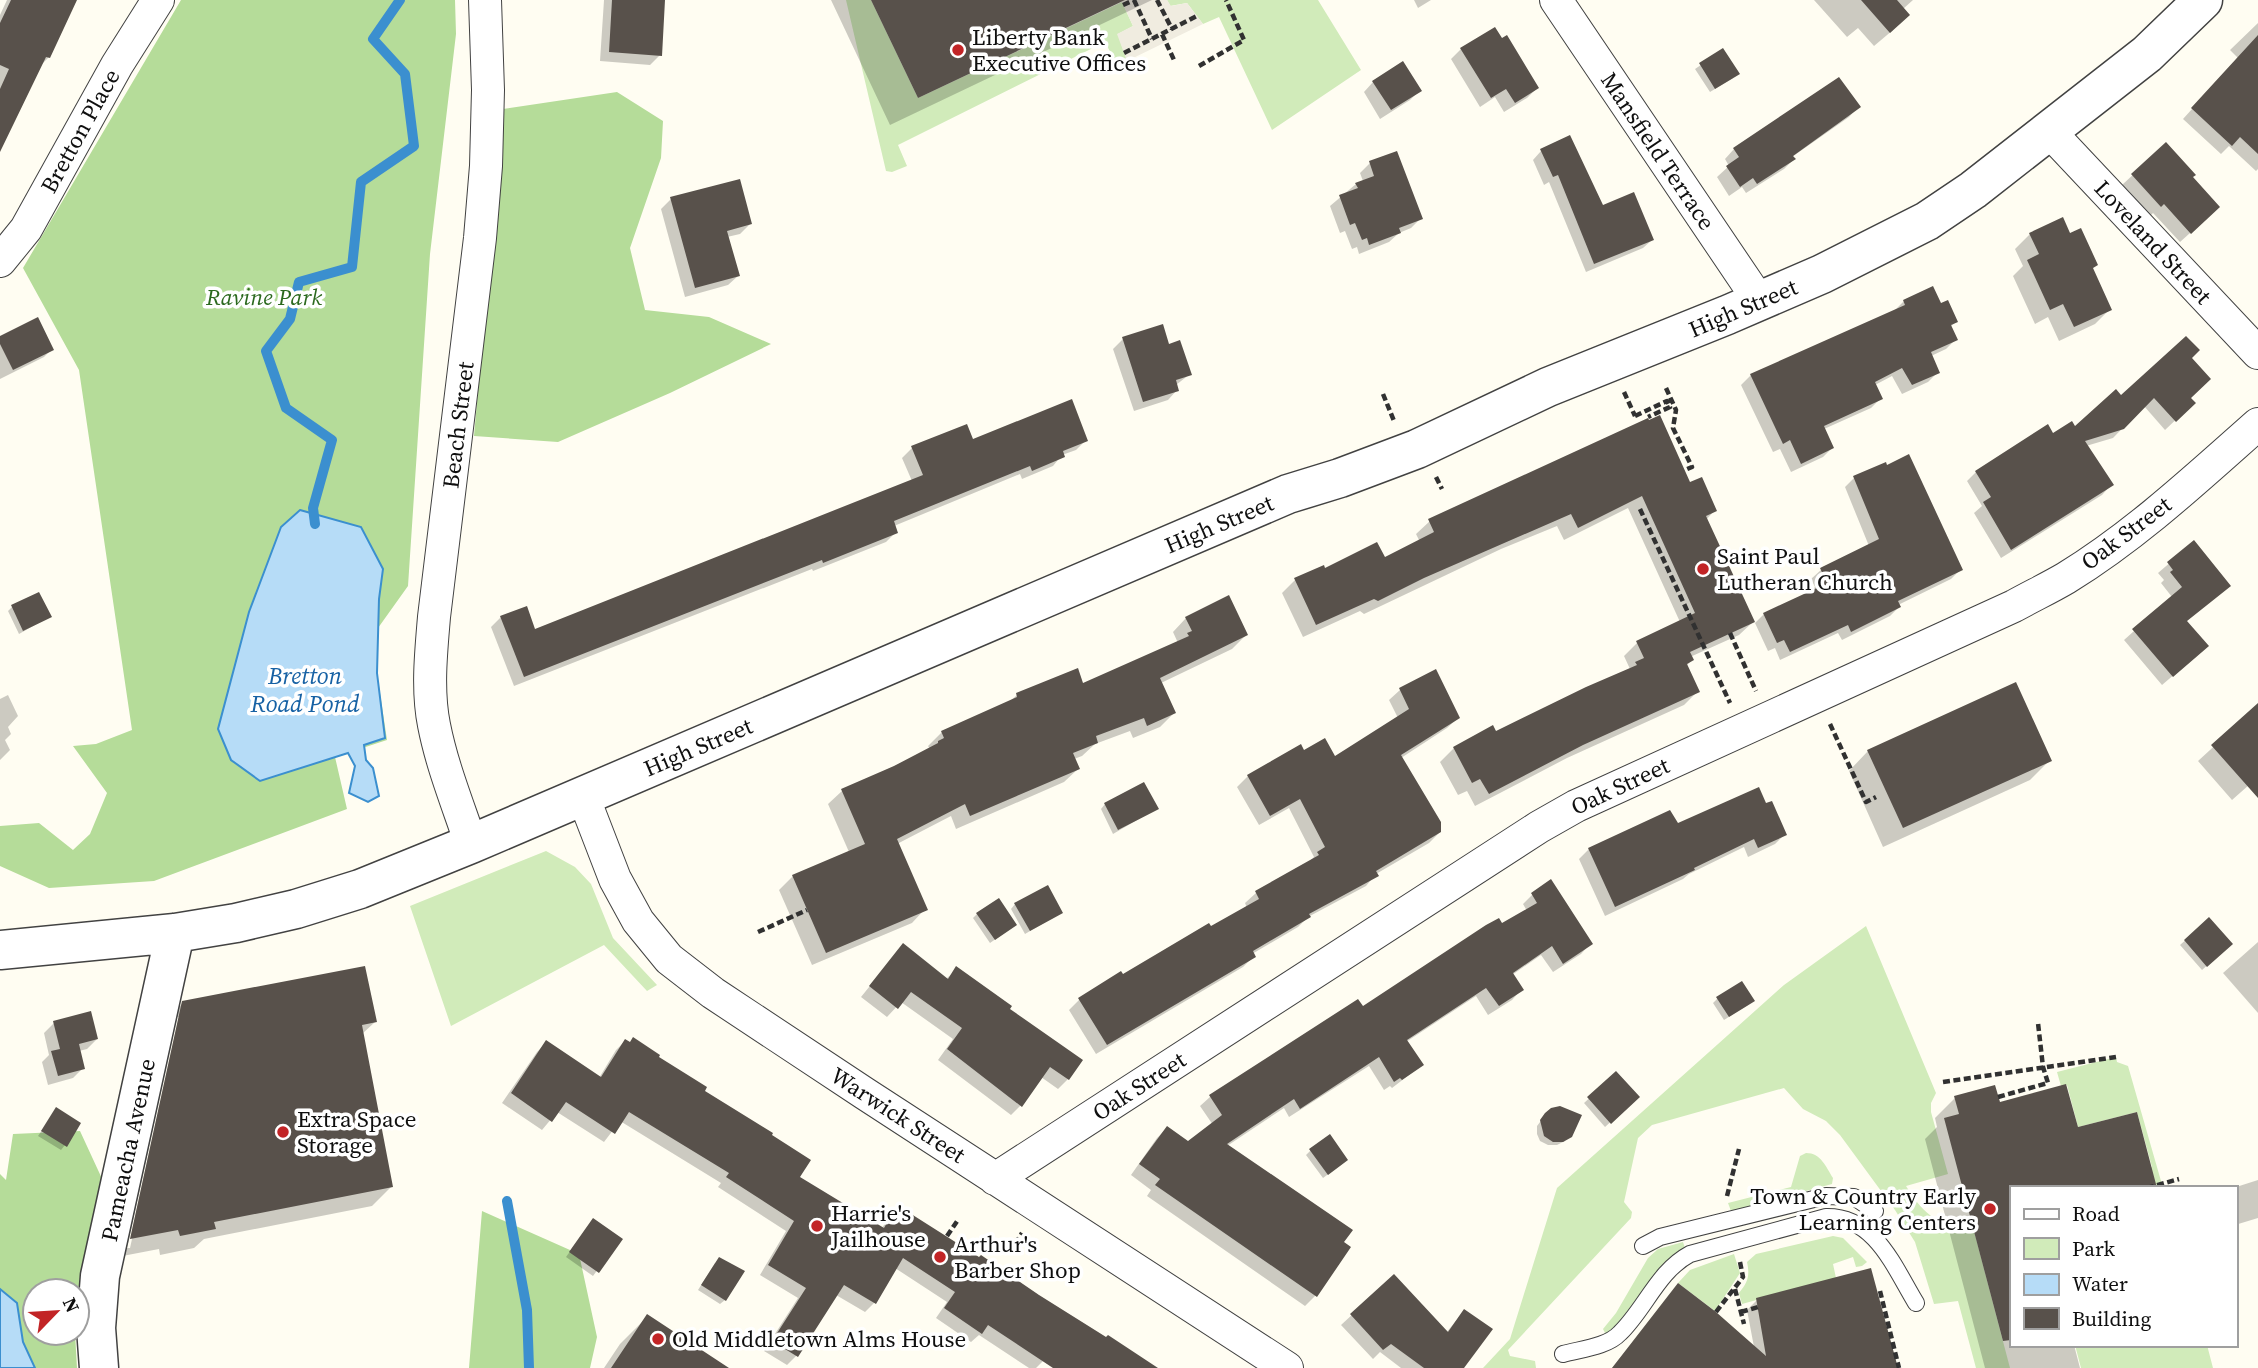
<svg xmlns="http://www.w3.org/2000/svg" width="2258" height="1368" font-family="'Source Serif 4',serif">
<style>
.green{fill:#d1ebba}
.forest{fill:#b5dc99}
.plaza{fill:#f0ece0}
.water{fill:#b6dcf7;stroke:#3b8fcf;stroke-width:2}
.shadow{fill:#0003;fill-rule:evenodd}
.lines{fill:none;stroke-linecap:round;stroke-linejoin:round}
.stream{stroke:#3b8fcf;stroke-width:10}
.building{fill:#58514b}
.service-casing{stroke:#424242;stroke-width:18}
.minor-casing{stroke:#424242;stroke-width:34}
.tertiary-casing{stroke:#424242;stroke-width:41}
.path{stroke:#313131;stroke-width:4.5;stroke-dasharray:7 3.5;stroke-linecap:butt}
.service{stroke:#fff;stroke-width:16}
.minor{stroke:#fff;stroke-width:32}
.tertiary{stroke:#fff;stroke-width:38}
.poi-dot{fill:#c22426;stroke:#fff;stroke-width:2.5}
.labels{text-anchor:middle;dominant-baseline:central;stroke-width:7;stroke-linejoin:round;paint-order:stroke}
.poi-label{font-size:23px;fill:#0f0f0f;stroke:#fff;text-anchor:start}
.street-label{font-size:23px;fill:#0f0f0f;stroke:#fff}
.park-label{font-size:23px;font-style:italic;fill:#2b691e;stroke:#fff}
.water-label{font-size:24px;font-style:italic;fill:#1661a4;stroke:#fff}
</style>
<rect width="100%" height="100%" fill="#fffdf2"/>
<!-- green -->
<path class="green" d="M846,0H871L918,98L1122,2L1133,26L1118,34L1127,61L1117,65L1105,42L898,145L907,166L892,172L886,171Z
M1167,0H1318L1361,70L1272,130L1219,17L1203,24L1187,3L1170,6Z
M546,851L575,867L591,884L613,938L657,985L647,991L604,945L451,1026L410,906Z
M1866,926L1936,1093L1931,1103V1112L1948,1174L1906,1186C1925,1217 1939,1225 1974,1231L2010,1368H1976L1958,1301L1934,1304L1915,1242L1895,1210L1840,1135L1826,1121L1803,1109L1784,1088L1652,1125L1638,1138L1624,1202L1632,1212L1631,1218L1508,1350L1510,1356L1535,1361L1536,1368H1483L1510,1339L1557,1188L1784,985Z
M2116,1057L2117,1062L2128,1066L2163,1188H2128L2145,1169L2152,1167L2137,1112L2078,1127L2067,1085L2061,1086L2057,1072Z
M1806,1153C1821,1153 1826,1167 1833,1178L1832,1184L1731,1211L1728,1203L1791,1187L1800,1156Z
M1833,1236L1843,1238L1867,1262L1862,1266L1856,1267L1853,1257L1833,1264L1836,1278L1742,1304L1739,1293C1748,1282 1750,1276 1747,1262L1756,1254Z
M1683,1242L1685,1248L1663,1265L1611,1332L1605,1333L1603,1329L1616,1313L1648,1258L1658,1249Z
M1734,1254L1740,1273L1715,1311L1678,1283L1690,1270Z
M2075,1345H2207L2213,1368H2081Z"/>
<!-- forest -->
<path class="forest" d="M181,0H455L456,34L430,254L408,586L378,628L377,673L387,740L335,757L347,809L154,881L49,888L0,866V826L39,823L73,850L90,834L107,793L73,746L96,744L132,730L79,370L23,268Z
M617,92L663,121L661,158L630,248L645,310L709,317L771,344L670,393L558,442L474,436L503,109Z
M80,1131L104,1183L77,1300V1291H35V1333H75L77,1368H35L23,1342L17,1303L0,1289V1174L6,1180L13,1134Z
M482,1211L579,1254L597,1337L590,1368H469Z"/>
<!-- plaza -->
<path class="plaza" d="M1125,0H1167L1171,6L1187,3L1203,24L1127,61L1117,34L1133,26L1122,2Z"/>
<!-- water -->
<path class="water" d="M300,510L361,527L383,569L379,599L377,673L385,738L364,745L366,760L373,768L379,796L368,802L349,793L355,766L348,753L260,781L231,760L218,729L249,612L281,527Z
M0,1289L17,1303L23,1342L35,1368H0Z"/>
<!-- shadow -->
<path class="shadow" d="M7,0H66L49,57L39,67L0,123V15Z
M604,0H664L660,55L650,65L600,61Z
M831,0H1152L890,125Z
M1414,0H1431L1418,8Z
M1814,0H1913L1903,9L1893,30L1874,46L1858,28L1847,37Z
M2258,23V169L2256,171L2229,146L2221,154L2183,119L2238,58L2230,50Z
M1461,49L1537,88L1527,98L1504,112L1495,97L1480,107L1451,59Z
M1723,50L1733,78L1710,92L1695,69Z
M1373,82L1420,90L1410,100L1380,119L1364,92Z
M1858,107L1849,117L1792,157L1794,159L1784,169L1746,193L1742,187L1729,196L1717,177L1729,166L1725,159L1734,149Z
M2166,144L2191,178L2208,217L2180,242L2153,213L2150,216L2122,185Z
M1541,151L1602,207L1652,240L1643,248L1586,272L1549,182L1544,185L1533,160Z
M1370,163L1421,218L1411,228L1399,233L1389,242L1359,254L1357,247L1352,249L1345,231L1340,233L1330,206L1356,184L1363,181L1360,173Z
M671,199L750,224L740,234L727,237L738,276L728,285L685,297L661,209Z
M2062,220L2091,269L2110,309L2095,324L2059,341L2048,317L2035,324L2013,276L2023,266L2015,249L2030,234Z
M1904,301L1940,305L1956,322L1950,327L1956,339L1946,349L1931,356L1938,372L1928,382L1902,394L1892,376L1875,385L1881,398L1871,408L1824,429L1832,448L1823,457L1791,472L1780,449L1773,452L1741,385L1751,375L1894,311Z
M0,337L52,349L44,357L0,379Z
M1123,339L1190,374L1176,385L1177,390L1168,400L1134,411L1113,349Z
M2121,398H2189L2184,412L2165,430L2144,406L2113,438L2086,446L2111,485L2102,495L2001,558L1974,513L1982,506L1967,481L1976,472L2053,435L2075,429Z
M1086,440L1076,450L1062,455L1053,466L1022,479L1020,474L894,526L896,532L886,542L813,571L812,569L514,686L491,627L501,617L534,632L912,481L902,458L912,448L972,441Z
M1854,478L1961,569L1951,579L1898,605L1899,607L1890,616L1842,640L1838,633L1780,660L1775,648L1768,651L1755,623L1764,614L1808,594L1815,587L1811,579L1821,570L1869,546L1845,487Z
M1690,484L1715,510L1706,520L1753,622L1739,635L1690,657L1692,660L1686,666L1698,691L1684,705L1567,758L1475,806L1467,791L1458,795L1440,762L1454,748L1492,727L1495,734L1630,669L1624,656L1637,643L1680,622L1628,508L1564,540L1557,526L1501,549L1364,614L1360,611L1303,637L1282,593L1295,580L1324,570L1384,560L1420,542L1416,534L1430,521Z
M2194,542L2186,622L2197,655L2162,685L2124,640L2172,597L2161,583L2164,580L2158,573Z
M13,606L49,617L19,634L8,611Z
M1186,618L1246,635L1232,649L1161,683L1174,713L1160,727L1133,738L1130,731L1095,744L1082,756L1074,759L1078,769L1064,782L956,829L951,816L897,844L925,909L912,923L812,965L779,890L793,876L849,852L828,804L842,791L930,749L928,746L942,732L1009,702L1017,695L1082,685L1178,643L1173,632Z
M1435,672L1458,718L1447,728L1401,758L1440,832L1429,843L1376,874L1366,886L1308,917L1298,927L1252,954L1254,956L1243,967L1096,1054L1069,1010L1079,1000L1247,908L1245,903L1256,893L1308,863L1314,857L1289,808L1259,825L1237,787L1248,776L1303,752L1335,759L1398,718L1389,700L1400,690Z
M8,695L18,716L8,727L11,734L5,740L10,750L0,760V699Z
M2258,706V777L2232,800L2198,761Z
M1868,751L2050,760L2030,780L1883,847L1849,771Z
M1105,804L1156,809L1113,834L1101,809Z
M1766,806L1785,834L1775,844L1748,857L1744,847L1689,874L1683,879L1605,916L1579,859L1589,849L1677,825Z
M1533,894L1590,944L1581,954L1553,972L1541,955L1512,975L1521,990L1512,1000L1488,1015L1476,996L1406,1042L1422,1065L1392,1088L1390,1086L1384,1090L1369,1066L1289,1117L1284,1108L1227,1146L1349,1248L1315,1296L1305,1306L1147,1196L1151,1190L1131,1175L1157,1138L1167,1128L1188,1143L1213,1125L1200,1106L1210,1097L1527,911L1523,904Z
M1015,904L1061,913L1025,934L1011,909Z
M977,914L1010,929L990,943L973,918Z
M2209,919L2231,944L2202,970L2180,945Z
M2258,942V1013L2223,973Z
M903,945L946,979L957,969L1007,1010L1081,1061L1068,1079L1058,1089L1041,1077L1021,1105L1011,1115L938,1060L953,1039L901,1002L887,1017L861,997Z
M1718,998L1748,1005L1724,1020L1713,1003Z
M183,1003L375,1022L362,1034L391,1187L372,1206L204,1239L194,1248L160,1255L159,1249L112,1258L163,1023ZM177,1017H181L130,1248H127Z
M54,1023L97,1039L87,1049L79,1051L83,1068L73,1078L48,1085L42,1062L49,1055L44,1033Z
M625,1041L657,1058L702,1092L798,1177L881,1229L898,1207L1155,1368H1054L1043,1361L1036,1368H1029L979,1335L971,1342L936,1318L947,1302L895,1268L874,1303L865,1312L836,1295L796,1356L787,1365L764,1351L798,1298L760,1275L786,1231L718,1187L721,1183L620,1121L604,1142L557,1112L542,1130L502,1103L537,1052L547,1042L599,1078L616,1050Z
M1616,1074L1638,1097L1605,1127L1584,1103Z
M1955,1098L2011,1188V1345H2074L2080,1368H1985L1925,1139L1937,1127L1935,1118Z
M56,1110L65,1145L61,1150L38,1136Z
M1546,1114L1565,1141L1557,1145H1548L1540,1141L1537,1134V1126Z
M1311,1150L1342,1164L1323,1178L1306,1155Z
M2258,1180V1218L2235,1225V1188H2233Z
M589,1225L620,1239L593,1276L566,1257Z
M715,1263L725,1300L720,1304L698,1290Z
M1394,1276L1446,1333L1464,1311L1462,1368H1401L1380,1352L1373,1359L1341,1325Z
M1678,1285L1754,1347L1747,1310L1757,1300L1896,1368H1612Z
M648,1316L720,1368H604L620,1344Z"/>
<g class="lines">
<!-- stream -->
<path class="stream" d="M315,524L313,508L332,440L286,408L266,351L290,319L299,282L352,267L361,182L414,146L405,74L373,39L400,0
M507,1201L527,1310L529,1368"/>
</g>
<!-- building -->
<path class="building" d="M11,0H77L50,58L46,57L0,152V89L9,69L0,65V23Z
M612,0H665L662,56L609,52Z
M871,0H1125L918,98Z
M1861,0H1897L1910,15L1890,33Z
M1495,27L1502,38L1507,35L1539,88L1515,103L1506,89L1491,98L1460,48Z
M2258,35V154L2240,137L2232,146L2191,108Z
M1723,48L1740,74L1715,89L1699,63Z
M1403,61L1422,91L1391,110L1372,81Z
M1839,77L1861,107L1793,156L1796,159L1757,184L1753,178L1740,187L1726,166L1739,157L1733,148Z
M1570,135L1603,205L1634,192L1654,240L1594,264L1558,175L1553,177L1540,149Z
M2166,142L2196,175L2193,177L2220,207L2191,234L2164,204L2161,207L2131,174Z
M1397,151L1423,219L1399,228L1401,233L1369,245L1367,238L1362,240L1355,223L1350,225L1339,195L1358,188L1355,183L1374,176L1369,161Z
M740,179L752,224L727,231L740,276L695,288L670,197Z
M2063,217L2070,233L2081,228L2098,265L2093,268L2112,310L2074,327L2063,304L2050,310L2027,260L2039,254L2029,233Z
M1933,286L1941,303L1948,300L1958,322L1951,325L1958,340L1931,352L1940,373L1912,385L1902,368L1875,382L1883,399L1824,426L1834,448L1801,464L1790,440L1783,444L1750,374L1905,305L1903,300Z
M38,317L54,350L13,370L0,344V336Z
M1163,324L1169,344L1180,340L1192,375L1176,380L1179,391L1143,402L1122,337Z
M2186,336L2200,350L2192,358L2211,379L2191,398L2196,403L2176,422L2154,398L2124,429L2085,441L2114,485L2011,550L1983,502L1991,497L1975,471L2048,424L2053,433L2072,421L2075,426L2116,389L2121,395Z
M1072,399L1088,441L1063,451L1065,457L1032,471L1030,466L894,521L898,533L823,563L822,560L524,677L500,616L527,606L535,629L923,475L911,446L967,424L973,439Z
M1660,415L1690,482L1702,477L1717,511L1706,516L1755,622L1690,652L1694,660L1687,664L1700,692L1583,745L1489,794L1480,779L1472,783L1453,747L1493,725L1496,731L1586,687L1637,665L1635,662L1644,658L1636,641L1695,613L1642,496L1578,528L1571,514L1424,578L1378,601L1374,599L1316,625L1294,578L1324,565L1325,568L1377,542L1385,557L1434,532L1428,519L1648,418L1649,420Z
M1909,454L1963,570L1898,601L1901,607L1851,632L1848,625L1790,652L1784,640L1777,643L1763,613L1819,587L1816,583L1825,579L1820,568L1879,539L1853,476L1886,462L1887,465Z
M2194,540L2231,586L2187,621L2209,646L2173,677L2132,629L2182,587L2170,572L2173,570L2167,562Z
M39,592L52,617L23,631L11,605Z
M1229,595L1248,635L1160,678L1176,713L1147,726L1144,718L1096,736L1098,743L1073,753L1080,769L970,816L965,804L897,839L928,910L826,953L792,875L865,844L841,789L894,766L938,743V741L944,738L941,731L1017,697L1016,693L1078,668L1083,683L1189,636L1187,633L1192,631L1185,617Z
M1436,669L1460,718L1401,755L1441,822V832L1376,871L1379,876L1309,914L1311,917L1253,951L1256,957L1107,1045L1078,998L1121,971L1123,974L1209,923L1211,926L1259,899L1255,891L1319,855L1317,852L1325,847L1300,799L1270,816L1247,775L1301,744L1304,750L1325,738L1335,756L1409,709L1399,688Z
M2016,682L2052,761L1903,828L1867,750Z
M2258,703V798L2211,745Z
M1144,782L1159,809L1118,830L1104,803Z
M1759,787L1766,803L1772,801L1787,835L1758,848L1754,839L1694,868L1695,870L1615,907L1588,848L1670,810L1678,823Z
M1551,879L1593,944L1563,964L1552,946L1513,973L1524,990L1499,1006L1486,988L1407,1040L1424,1065L1402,1080L1400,1078L1394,1082L1379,1057L1300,1109L1294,1099L1227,1144L1353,1230L1344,1242L1351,1247L1317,1297L1155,1185L1160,1179L1139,1164L1167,1126L1188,1141L1222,1115L1209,1095L1358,999L1363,1006L1486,925L1499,918L1502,923L1537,903L1531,893Z
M1048,885L1063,913L1030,931L1014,903Z
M999,898L1017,925L995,940L976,913Z
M2209,917L2233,944L2207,967L2184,940Z
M903,943L948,979L956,966L1012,1006L1010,1009L1083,1060L1069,1080L1050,1067L1022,1107L947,1049L962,1028L911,992L898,1009L869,986Z
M365,966L377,1022L362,1025L393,1187L214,1222L216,1229L180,1236L178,1230L130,1239L182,1001Z
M1742,981L1755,1001L1729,1017L1716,997Z
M91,1011L98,1039L79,1044L85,1069L58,1076L51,1051L60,1049L53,1021Z
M633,1037L660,1055L659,1057L707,1087L705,1091L773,1133L772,1135L811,1160L800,1177L884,1228L897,1205L979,1257L981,1255L1039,1295L1106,1337L1108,1335L1158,1368H1053L988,1325L982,1334L944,1308L955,1292L903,1258L876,1304L844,1285L798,1357L772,1341L806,1288L768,1265L794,1221L726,1177L729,1173L629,1112L615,1134L566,1102L552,1122L511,1093L546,1040L601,1077L625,1039L630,1042Z
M1616,1071L1640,1097L1611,1124L1587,1097Z
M2066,1084L2078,1127L2137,1112L2157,1188H2011V1340L2003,1341L1944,1118L1959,1114L1954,1096L1995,1085L2000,1102Z
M1560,1106L1582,1115L1572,1137L1563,1142H1553L1544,1136L1540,1120L1545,1113L1551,1108Z
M56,1107L81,1123L67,1147L41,1131Z
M1330,1134L1348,1160L1328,1175L1309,1149Z
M593,1218L623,1239L599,1273L569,1252Z
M719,1257L745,1271L726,1301L701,1285Z
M1871,1268L1898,1368H1612L1678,1283L1716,1312L1766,1356L1756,1298Z
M1394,1274L1448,1332L1464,1309L1493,1329L1464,1368H1424L1391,1344L1383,1350L1350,1314Z
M647,1314L729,1368H611Z"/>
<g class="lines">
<!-- service casing -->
<g class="service-casing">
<path id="service" d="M1643,1246L1660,1237L1826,1196L1854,1197L1875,1211
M1563,1354C1581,1349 1607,1347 1620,1333C1645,1309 1658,1271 1690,1254L1826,1217C1875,1216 1894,1267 1916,1303"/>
</g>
<!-- minor casing -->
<g class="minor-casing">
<path id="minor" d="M1556,0L1760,302
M2048,130L2258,353
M0,261L26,229L117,65L158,0
M583,796L615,879L638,921L669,959L713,993L864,1093L1287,1368
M471,844C458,805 442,766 434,725C427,690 431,653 434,617L480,238L486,166L488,90L485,0
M995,1179L1539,827L1576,806L2014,606C2032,596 2049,588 2066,578C2136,535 2197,478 2258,424"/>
</g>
<!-- tertiary casing -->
<g class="tertiary-casing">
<path id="tertiary" d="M0,950L175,933L236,923L296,909L360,889L471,844L1288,494L1340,478L1417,449L1548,387L1727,315L1822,274L1927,221L1973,190L2147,54L2203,0
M99,1368L96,1328L100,1276L175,933"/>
</g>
<!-- path -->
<path class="path" d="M1134,0L1152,39
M1157,0L1172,29
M1123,5L1134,0
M1162,34L1174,60
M1124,53L1197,16
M1199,66L1244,40L1226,0
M1666,388L1676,410L1673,428L1692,467L1685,470
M1624,392L1635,416
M1383,394L1394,421
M1635,416L1667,401L1670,407L1648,417
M1436,477L1442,489
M1640,509L1730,703
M1730,633L1756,691
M1830,724L1866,802L1876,797
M758,932L807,910
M1943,1082L2116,1057
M1998,1097L2048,1083L2043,1067L2038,1023
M2147,1188L2179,1179
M1727,1196L1739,1149
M947,1236L958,1220
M1010,1253L1022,1233
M1735,1289L1744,1324
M1880,1291L1899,1368
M1716,1312L1743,1277L1740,1262
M1741,1312L1758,1307"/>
<!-- service -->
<use href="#service" class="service"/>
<!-- minor -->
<use href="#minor" class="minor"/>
<!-- tertiary -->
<use href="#tertiary" class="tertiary"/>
</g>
<!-- markers -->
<g class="poi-dot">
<circle cx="958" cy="50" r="7"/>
<circle cx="1703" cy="569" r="7"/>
<circle cx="283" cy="1132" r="7"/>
<circle cx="1990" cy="1209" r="7"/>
<circle cx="817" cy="1226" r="7"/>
<circle cx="940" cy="1257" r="7"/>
<circle cx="658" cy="1339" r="7"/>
</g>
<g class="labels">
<!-- poi labels -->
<g class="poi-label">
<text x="972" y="37">Liberty Bank<tspan x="972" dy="26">Executive Offices</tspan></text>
<text x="1717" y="556">Saint Paul<tspan x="1717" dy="26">Lutheran Church</tspan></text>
<text x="297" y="1119">Extra Space<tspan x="297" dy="26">Storage</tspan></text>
<text x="1976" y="1196" text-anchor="end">Town &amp; Country Early<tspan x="1976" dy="26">Learning Centers</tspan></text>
<text x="831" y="1213">Harrie's<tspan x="831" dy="26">Jailhouse</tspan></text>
<text x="954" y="1244">Arthur's<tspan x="954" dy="26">Barber Shop</tspan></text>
<text x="672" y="1339">Old Middletown Alms House</text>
</g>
<!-- street labels -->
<g class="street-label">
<text transform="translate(80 131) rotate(-61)">Bretton Place</text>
<text transform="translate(1658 151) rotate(56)">Mansfield Terrace</text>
<text transform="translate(2153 242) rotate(47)">Loveland Street</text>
<text transform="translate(1743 308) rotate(-23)">High Street</text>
<text transform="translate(458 425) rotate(-83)">Beach Street</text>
<text transform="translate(1219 524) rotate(-23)">High Street</text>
<text transform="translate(2126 533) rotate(-37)">Oak Street</text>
<text transform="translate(698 747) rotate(-23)">High Street</text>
<text transform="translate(1620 786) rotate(-25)">Oak Street</text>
<text transform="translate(1139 1086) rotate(-33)">Oak Street</text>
<text transform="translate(898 1115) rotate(33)">Warwick Street</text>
<text transform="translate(128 1150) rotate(-78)">Pameacha Avenue</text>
</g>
<!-- park labels -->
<g class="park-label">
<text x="264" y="297">Ravine Park</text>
</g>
<!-- water labels -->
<g class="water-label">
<text x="305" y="675">Bretton<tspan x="305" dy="28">Road Pond</tspan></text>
</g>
</g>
<!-- legend -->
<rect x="2010" y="1186" width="228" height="161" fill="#ffffff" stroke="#9f9f9f" stroke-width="2"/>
<rect x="2024" y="1209" width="35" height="10" fill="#ffffff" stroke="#9f9f9f" stroke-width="2"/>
<text x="2072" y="1221" font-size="21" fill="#0f0f0f">Road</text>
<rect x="2024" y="1238" width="35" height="21" fill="#d1ebba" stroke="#9f9f9f" stroke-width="2"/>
<text x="2072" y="1256" font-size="21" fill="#0f0f0f">Park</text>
<rect x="2024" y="1274" width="35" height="21" fill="#b6dcf7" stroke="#9f9f9f" stroke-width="2"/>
<text x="2072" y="1291" font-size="21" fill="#0f0f0f">Water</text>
<rect x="2024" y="1308" width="35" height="21" fill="#58514b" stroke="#9f9f9f" stroke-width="2"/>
<text x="2072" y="1326" font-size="21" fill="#0f0f0f">Building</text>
<!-- north arrow -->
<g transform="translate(56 1312) rotate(65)"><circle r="33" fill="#ffffff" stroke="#9f9f9f" stroke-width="2"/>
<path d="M0-5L12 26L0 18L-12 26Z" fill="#c22426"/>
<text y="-10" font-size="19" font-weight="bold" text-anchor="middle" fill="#0f0f0f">N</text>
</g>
</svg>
